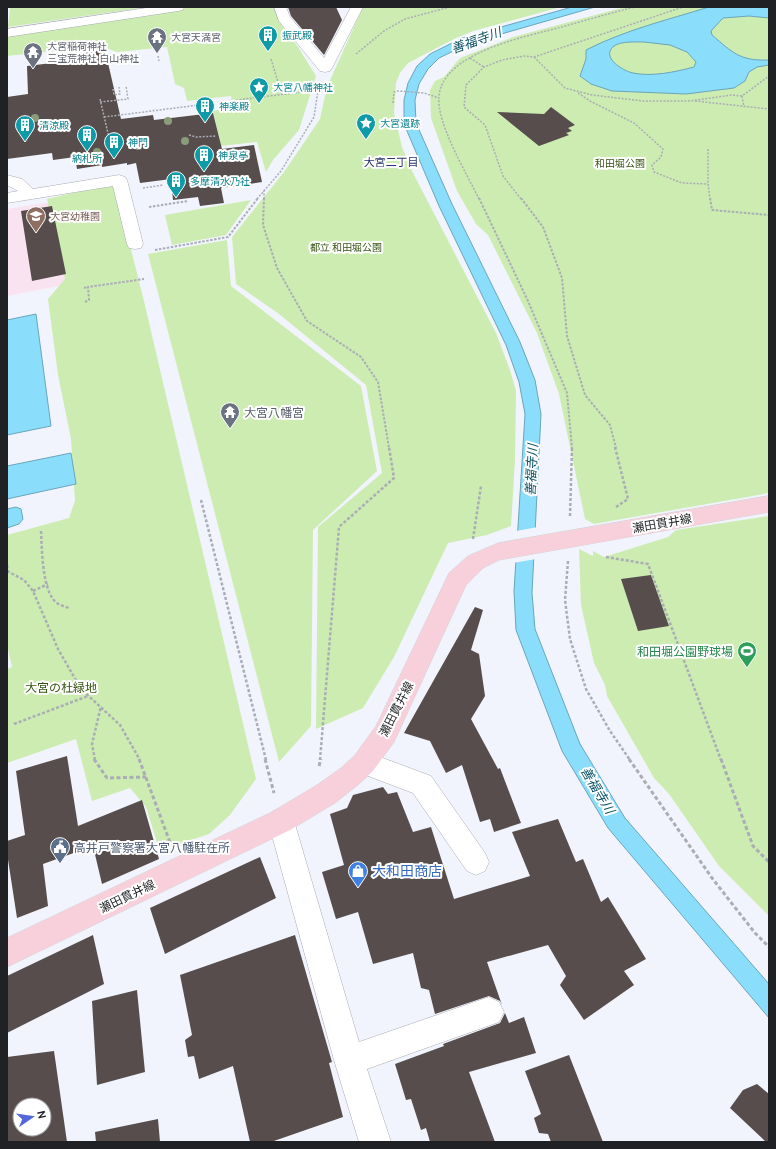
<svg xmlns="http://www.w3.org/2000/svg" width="776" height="1149" font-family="Cabin,'Noto Sans JP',sans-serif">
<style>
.education{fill:#fae3f0}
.green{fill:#cdecb2}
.water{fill:#8addfb;stroke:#6aa5ba;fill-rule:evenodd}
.pier{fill:#f1f4fd}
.building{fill:#564d4c;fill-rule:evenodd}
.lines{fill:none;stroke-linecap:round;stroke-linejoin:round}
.minor-casing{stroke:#a8abb3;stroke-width:1}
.major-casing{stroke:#d2d3d3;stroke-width:1}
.path-far3{stroke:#aaadb4;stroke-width:1.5;stroke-dasharray:2 1.5;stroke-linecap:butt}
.path-far2{stroke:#aaadb4;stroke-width:2;stroke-dasharray:2.5 1.5;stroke-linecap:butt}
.path-far1{stroke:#aaadb4;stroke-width:2.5;stroke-dasharray:3 2;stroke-linecap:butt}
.path{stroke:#aaadb4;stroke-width:3;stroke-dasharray:4 2.5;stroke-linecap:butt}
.minor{fill:#fff;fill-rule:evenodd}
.major{fill:#f8d0db;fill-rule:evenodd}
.tree{fill:#8b9c7d}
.labels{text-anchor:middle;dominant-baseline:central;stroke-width:4;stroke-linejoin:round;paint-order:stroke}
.far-culture-label{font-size:10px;fill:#0d838f;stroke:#fff;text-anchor:start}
.far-worship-label{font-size:10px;fill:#5b616d;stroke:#fff;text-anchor:start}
.far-park-label{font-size:10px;fill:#375414;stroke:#fff}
.far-education-label{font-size:10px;fill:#785e54;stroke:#fff;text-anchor:start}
.far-neighbourhood-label{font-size:11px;fill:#263069;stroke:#fff}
.worship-label{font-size:12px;fill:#5b616d;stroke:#fff;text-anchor:start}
.street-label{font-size:12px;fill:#1f2124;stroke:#fff}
.leisure-label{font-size:12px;fill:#27864d;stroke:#fff;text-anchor:end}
.park-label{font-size:12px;fill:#375414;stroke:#fff}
.service-label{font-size:12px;fill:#4e5e75;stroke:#fff;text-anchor:start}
.water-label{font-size:13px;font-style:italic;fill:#0d5468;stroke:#fff}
.near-shop-label{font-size:14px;fill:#366cbe;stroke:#fff;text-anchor:start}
</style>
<rect width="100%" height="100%" fill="#f1f4fd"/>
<!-- education -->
<path class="education" d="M57,201L74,283L7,296V209Z"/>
<!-- green -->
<path class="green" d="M10,7H148L8,27Z
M190,7H273L283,27L298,47L316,76L299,130L273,160L266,172L257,142L221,146L213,111L233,108L231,96L187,101L184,88L175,84L167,47L117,52L101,46L7,56V35Z
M363,7H561L473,31L454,39L408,63L400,73L396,83L394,113L402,147L413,173L496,333L510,370L516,391L515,460L511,526L487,535L448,543L394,657L363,708L316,729L318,527L382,473L366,385L279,314L236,284L232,237L284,172L320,119L327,87Z
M625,7H769V493L594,524L585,519L559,394L537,333L488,235L476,224L457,191L431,118L430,90L435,81L444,77L460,58L513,37Z
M115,186L143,297L256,779L230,815L209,834L176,845L173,841V844L159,849L146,807L130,788L92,801L76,739L7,763V669L12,667L7,645V535L69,518L75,501L71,439L58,375L48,299L65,279L47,199L94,188Z
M251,200L226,235L172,245L165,215Z
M227,240L231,286L361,386L377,471L313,530L311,726L279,762L148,254Z
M769,516V916L719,866L669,794L654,778L607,696L605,685L594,663L581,605L579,549L593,556V551L604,557L668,537L676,530Z"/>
<!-- water -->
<path class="water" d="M572,7H595L470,43L439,58L428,69L419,84L415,100L416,123L452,204L520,342L535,380L541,414L532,593L535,629L580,744L625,818L769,984V1018L608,828L562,751L516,630L514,591L525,414L519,382L506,345L439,206L404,124V100L408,83L417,66L430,54L462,38Z
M709,7H769V18L749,16L723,18L711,31L712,35C733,53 740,61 769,60V65L757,67L749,72L745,81L734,88L686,94L612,91L591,84L580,76L586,59V50C625,30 667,20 709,7ZM644,42L670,45L687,52L696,62L694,67C675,72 652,77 633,73C623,71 600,57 614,46C621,41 636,42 644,42Z
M36,314L51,426L7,435V320Z
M71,453L76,484L7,499V466Z
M16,507L21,509L23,519L19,524L7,528V509Z"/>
<!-- pier -->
<path class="pier" d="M538,527L536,559L513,563L516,531Z"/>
<!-- building -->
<path class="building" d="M288,7H336L342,20L324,55L291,16Z
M105,50L121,119L153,115L154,120L213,113L222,149L254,145L262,182L221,188L224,203L200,206L198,197L173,200L171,179L140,183L136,163L127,165V163L102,167V165L77,169L75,157L53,160L52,153L7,159V97L28,94L27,66L69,61L68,55Z
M551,107L575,125L568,128L572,131L566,133L569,135L539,146L497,112L544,114Z
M52,206L66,274L32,281L21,211Z
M651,575L669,626L638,631L621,579Z
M475,607L483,610L471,650L479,654L485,696L471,719L498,769L500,768L521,823L494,832L490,819L480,822L462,765L446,773L430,741L404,733Z
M67,756L78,826L142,800L159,859L102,884L93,846L43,864L48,906L17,918L7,853V841L25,835L16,771Z
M383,787L388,794L397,792L413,832L431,827L454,899L530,876L512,832L558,819L576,862L583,859L601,902L608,897L646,959L624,971L634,985L584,1020L560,985L566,976L548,945L487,962L502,1005L500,1001L489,996L435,1014L429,990L421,988L413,953L373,964L358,912L336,919L322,872L344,865L330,814L347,808L353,795Z
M260,857L276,898L165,954L150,908Z
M93,935L104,984L7,1033V976Z
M295,935L332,1062L329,1063L343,1117L271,1142H250L233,1066L199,1079L194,1056L188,1057L185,1040L192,1035L180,975Z
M137,990L145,1072L97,1085L92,1001Z
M505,1013L509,1023L524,1017L536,1053L469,1072L495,1142H430L426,1128L421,1130L411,1099L406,1100L395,1064L444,1046L443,1044L500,1023Z
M54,1051L67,1142H7V1057ZM20,1105H44V1129H20Z
M569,1055L603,1142H551L548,1134L539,1133L534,1118L541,1114L525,1071Z
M757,1084L769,1094V1142H766L730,1108L743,1090Z
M158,1119L160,1142H96L95,1132Z"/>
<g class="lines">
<!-- minor casing -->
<g class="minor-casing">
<path id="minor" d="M153,7H184L183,10L178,11L7,37V29Z
M274,7H286L290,17L324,58L351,7H363L332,68L330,71L325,72L320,71L279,21Z
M7,175L22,179L33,189L119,175L125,177L127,180L143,244L141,248L135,249L129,248L127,244L113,186L7,203V193L18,191L7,185Z
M364,751L431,776L485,853L489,862L485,871L476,875L467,871L413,793L355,771L351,763L355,755Z
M281,808L290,812L294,821L359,1042L489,997L499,1002L504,1012L499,1022L367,1069L391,1142H359L334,1060L268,821L272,812Z"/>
</g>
<!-- major casing -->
<g class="major-casing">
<path id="major" d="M769,496V512L499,560L483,568L466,585L394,742L373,771L359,784L335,803L290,830L7,967V938L272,812L317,785L341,768L355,755L376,726L449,573L468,556L498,543Z"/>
</g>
<!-- path-far3 -->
<path class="path-far3" d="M356,54L384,31L405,19L450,7
M158,56L159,61
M534,57L565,88L592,95L643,101H690L732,95L742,96L769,76
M470,58L484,67
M271,59L282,95
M113,89L114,95L120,94L119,87
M578,93L590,101L634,123L663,149L661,157L652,165L654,172L682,183L708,184
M742,96L744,107
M100,99L113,155
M229,101L318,90
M695,101L769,109
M100,102L128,99L126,86
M393,103L394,92L398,91L424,93L439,98
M104,117L215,103
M189,135L196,137L216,136
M708,149V184L710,199
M143,188L163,185
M257,199L281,171L314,117L318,90L322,86
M264,199V190
M479,199C467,174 436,123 439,96C443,52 528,36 562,27C586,20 611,13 635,7
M521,199L503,176L485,125L464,107L466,85L484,67L502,60L524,56L534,57L683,7"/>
<!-- path-far2 -->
<path class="path-far2" d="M264,198L263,225L277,268L307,321L361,357L378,382L389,448
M479,198L528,301L567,393L572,448
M521,198L543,227L562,278L567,336L585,395L610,425L616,448
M710,198L712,210L769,215
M149,207L188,201
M155,250L228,237L258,198
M84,288L88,287
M85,302L89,300L88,287L144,279"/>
<!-- path-far1 -->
<path class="path-far1" d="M615,447L628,499L616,507
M201,500L266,760
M570,516L572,447
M41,531C42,549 42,584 53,599C56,604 63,606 69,608
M473,539L481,486
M606,557L648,564L721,760
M568,561L565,600L570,639L586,689L610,731L630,760
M7,565L8,571
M7,571L24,580L33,591L58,649L81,689L120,725L140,760
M33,591L48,584
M14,724L88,696
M95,760L92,744L101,706
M320,760L339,527L394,478L389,447"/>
<!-- path -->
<path class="path" d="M94,759L107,778L146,777
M139,759L171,845
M265,759L274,793
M629,759L712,878L755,933L769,947
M721,759L753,846L769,862
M319,766L321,759"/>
<!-- minor -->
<use href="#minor" class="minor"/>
<!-- major -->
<use href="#major" class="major"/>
</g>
<!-- trees -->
<g class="tree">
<circle cx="35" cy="118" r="4"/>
<circle cx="168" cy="121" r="4"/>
<circle cx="185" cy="141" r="4"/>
<circle cx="138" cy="146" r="4"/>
<circle cx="97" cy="152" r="4"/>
</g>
<!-- icons -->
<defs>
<g id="building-pin" transform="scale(1)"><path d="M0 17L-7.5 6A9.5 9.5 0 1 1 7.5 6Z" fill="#0f9aa8" stroke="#fff"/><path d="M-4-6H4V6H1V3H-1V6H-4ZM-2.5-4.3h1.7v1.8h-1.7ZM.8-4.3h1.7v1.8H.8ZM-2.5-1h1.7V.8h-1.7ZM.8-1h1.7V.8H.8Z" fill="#fff"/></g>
<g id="temple-pin" transform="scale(1)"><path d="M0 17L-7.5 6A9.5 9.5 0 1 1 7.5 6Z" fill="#6b7280" stroke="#fff"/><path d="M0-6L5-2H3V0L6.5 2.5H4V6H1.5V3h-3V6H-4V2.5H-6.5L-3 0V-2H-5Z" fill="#fff"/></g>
<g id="sight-pin" transform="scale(1)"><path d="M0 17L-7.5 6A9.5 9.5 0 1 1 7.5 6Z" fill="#0f9aa8" stroke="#fff"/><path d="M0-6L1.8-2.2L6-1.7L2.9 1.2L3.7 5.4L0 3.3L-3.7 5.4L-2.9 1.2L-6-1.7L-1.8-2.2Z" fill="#fff"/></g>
<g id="school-pin" transform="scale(1)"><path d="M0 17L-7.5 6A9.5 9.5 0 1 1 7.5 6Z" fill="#8d6e63" stroke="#fff"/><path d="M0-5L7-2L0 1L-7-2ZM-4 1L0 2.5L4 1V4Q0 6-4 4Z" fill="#fff"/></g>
<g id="stadium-pin" transform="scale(1)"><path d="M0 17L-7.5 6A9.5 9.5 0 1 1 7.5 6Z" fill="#2e9e5b" stroke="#fff"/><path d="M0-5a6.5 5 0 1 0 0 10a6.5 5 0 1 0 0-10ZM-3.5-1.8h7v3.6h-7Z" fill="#fff"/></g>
<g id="civic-pin" transform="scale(1)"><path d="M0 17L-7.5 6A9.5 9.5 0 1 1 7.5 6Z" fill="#5c6f8a" stroke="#fff"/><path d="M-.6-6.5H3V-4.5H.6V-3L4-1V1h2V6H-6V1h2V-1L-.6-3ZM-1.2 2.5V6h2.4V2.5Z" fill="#fff"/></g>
<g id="shop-pin" transform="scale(1)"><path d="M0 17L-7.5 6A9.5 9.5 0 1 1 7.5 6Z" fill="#3f7fe0" stroke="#fff"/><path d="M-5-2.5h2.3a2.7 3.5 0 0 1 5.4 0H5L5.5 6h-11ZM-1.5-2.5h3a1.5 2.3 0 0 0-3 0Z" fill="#fff"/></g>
</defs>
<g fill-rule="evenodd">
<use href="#building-pin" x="268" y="35"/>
<use href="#temple-pin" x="157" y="37"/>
<use href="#temple-pin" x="33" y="52"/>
<use href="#sight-pin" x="259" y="87"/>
<use href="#building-pin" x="205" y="106"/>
<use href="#sight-pin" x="366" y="123"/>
<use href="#building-pin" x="25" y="125"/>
<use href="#building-pin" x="87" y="135"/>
<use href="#building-pin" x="114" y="142"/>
<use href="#building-pin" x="204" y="155"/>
<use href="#building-pin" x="176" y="181"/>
<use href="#school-pin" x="36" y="216"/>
<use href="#temple-pin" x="230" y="412"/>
<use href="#stadium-pin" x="747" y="651"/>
<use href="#civic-pin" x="60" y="847"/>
<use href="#shop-pin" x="358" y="871"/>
</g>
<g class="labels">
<!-- far-culture labels -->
<g class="far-culture-label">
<text x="282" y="35">振武殿</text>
<text x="273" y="87">大宮八幡神社</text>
<text x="219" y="106">神楽殿</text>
<text x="380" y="123">大宮遺跡</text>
<text x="39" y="125">清涼殿</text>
<text x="128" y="142">神門</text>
<text x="218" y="155">神泉亭</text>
<text x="87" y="158" text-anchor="middle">納札所</text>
<text x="190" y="181">多摩清水乃社</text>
</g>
<!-- far-worship labels -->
<g class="far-worship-label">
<text x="171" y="37">大宮天満宮</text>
<text x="47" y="46">大宮稲荷神社<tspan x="47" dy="12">三宝荒神社 白山神社</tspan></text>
</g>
<!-- far-park labels -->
<g class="far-park-label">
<text x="620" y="163">和田堀公園</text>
<text x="346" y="247">都立 和田堀公園</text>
</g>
<!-- far-education labels -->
<g class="far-education-label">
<text x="50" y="216">大宮幼稚園</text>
</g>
<!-- far-neighbourhood labels -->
<g class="far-neighbourhood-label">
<text x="391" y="162">大宮二丁目</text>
</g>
<!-- worship labels -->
<g class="worship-label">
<text x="244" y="412">大宮八幡宮</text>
</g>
<!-- street labels -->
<g class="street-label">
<text transform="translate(662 523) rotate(-10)">瀬田貫井線</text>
<text transform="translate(396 709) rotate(-63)">瀬田貫井線</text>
<text transform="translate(127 896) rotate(-26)">瀬田貫井線</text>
</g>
<!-- leisure labels -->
<g class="leisure-label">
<text x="733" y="651">和田堀公園野球場</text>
</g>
<!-- park labels -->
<g class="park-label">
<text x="61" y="687">大宮の杜緑地</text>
</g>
<!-- service labels -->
<g class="service-label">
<text x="74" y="847">高井戸警察署大宮八幡駐在所</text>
</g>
<!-- water labels -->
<g class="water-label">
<text transform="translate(476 40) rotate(-20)">善福寺川</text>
<text transform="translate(531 470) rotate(-87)">善福寺川</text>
<text transform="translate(598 790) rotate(59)">善福寺川</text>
</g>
<!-- near-shop labels -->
<g class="near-shop-label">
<text x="372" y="871">大和田商店</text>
</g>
</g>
<!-- border -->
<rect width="776" height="1149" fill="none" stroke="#1f2124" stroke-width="16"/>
<!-- north arrow -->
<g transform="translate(32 1117) rotate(77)"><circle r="19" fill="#ffffff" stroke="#a5a6a7"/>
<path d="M0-3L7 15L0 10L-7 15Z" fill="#5366dc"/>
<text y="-6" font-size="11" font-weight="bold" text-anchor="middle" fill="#1f2124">N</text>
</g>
</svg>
